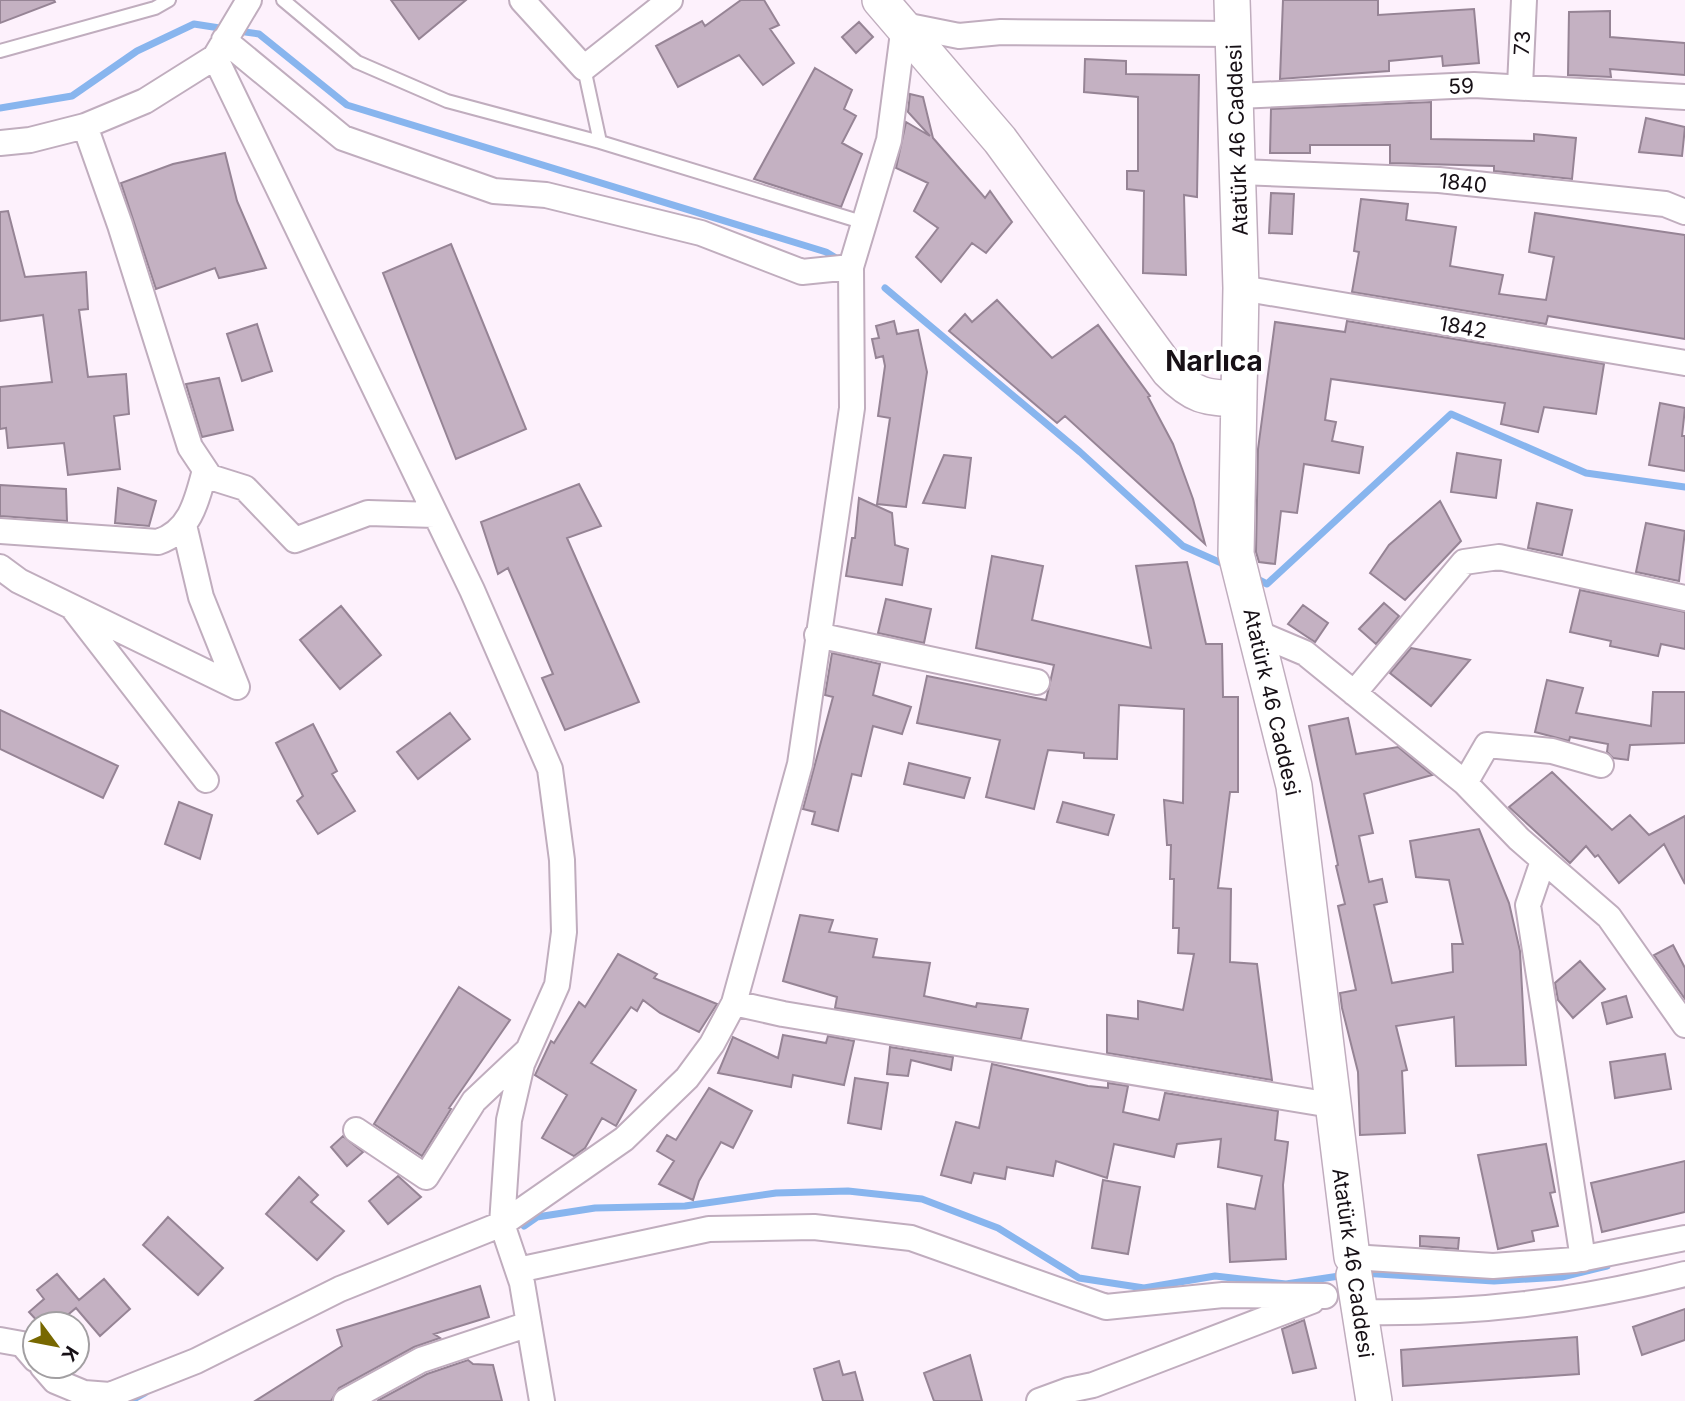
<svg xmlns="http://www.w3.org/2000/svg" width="1685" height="1401" font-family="Inter,sans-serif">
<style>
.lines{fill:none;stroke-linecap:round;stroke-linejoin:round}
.stream{stroke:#88b5ee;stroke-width:7}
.building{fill:#c4b1c2;stroke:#968495;stroke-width:2}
.lane-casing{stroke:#c0adbe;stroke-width:16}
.street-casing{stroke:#c0adbe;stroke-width:28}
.secondary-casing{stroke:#c0adbe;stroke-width:38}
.lane{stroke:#fff;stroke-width:12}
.street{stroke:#fff;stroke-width:24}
.secondary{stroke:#fff;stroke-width:35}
.labels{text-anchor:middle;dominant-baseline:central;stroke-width:7;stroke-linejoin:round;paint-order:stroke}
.street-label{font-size:21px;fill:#171016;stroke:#fff}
.district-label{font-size:28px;font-weight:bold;fill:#171016;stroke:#fff}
</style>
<rect width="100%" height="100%" fill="#fdf1fc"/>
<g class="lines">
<!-- stream -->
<path class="stream" d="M238,31L259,34L347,105L826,252L841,261
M0,108L72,96L137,51L194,24L226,29
M885,288L1080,452L1183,546L1228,566
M1255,578L1267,584L1451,414L1586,473L1685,487
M524,1226L537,1217L595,1208L685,1206L776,1193L848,1191L922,1199L998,1228L1079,1278L1144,1288L1215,1276L1286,1284L1346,1275
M1361,1273L1494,1281L1562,1277L1607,1266
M130,1401L145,1393"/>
</g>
<!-- building -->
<path class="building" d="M0,0H54L55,2L0,23Z
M391,0H466L419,39Z
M741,0H764L779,25L770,29L794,63L763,85L739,55L678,87L656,46L702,21L705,26Z
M1283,0H1378V15L1474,9L1479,63L1443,66L1442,56L1389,61V71L1280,79Z
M1610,11V37L1685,43V75L1610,69L1611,77L1568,75L1569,12Z
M859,22L873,37L856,53L842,37Z
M1085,59L1126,61V74L1199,75L1197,197L1184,195L1186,275L1143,273L1144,191L1127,189V171H1138V97L1084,92Z
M815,68L852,90L844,109L856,116L842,143L862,154L841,207L754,179Z
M910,94L923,97L933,138L985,198L990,191L1012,222L986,253L972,243L941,282L916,257L938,228L914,211L928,183L896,168L906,122L930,136L908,112Z
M1431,102V139L1534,141V134L1576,138L1572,179L1494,171V166L1390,163V145H1310V153H1270L1271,109Z
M1646,118L1685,127L1682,156L1639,152Z
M225,153L237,201L266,268L219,278L215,268L156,289L121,183L173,164Z
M1271,193L1294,194L1292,234L1269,233Z
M1361,199L1408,204L1406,220L1456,227L1450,266L1503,275L1499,294L1546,300L1554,257L1529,252L1535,213L1685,235V339L1548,316L1546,324L1352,292L1359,252L1354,251Z
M8,211L25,277L86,272L88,309L79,310L88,377L126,374L129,414L114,416L120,469L68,475L64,443L8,448L6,428L0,429V387L52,382L43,315L0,321V212Z
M451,244L526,429L456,459L383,273Z
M997,300L1052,358L1098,325L1150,396L1148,397L1173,444L1193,499L1205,544L1065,416L1057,423L949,331L965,314L972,322Z
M894,321L897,334L918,330L927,372L906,507L877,504L890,418L878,416L885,366L883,356L876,358L872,339L879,338L876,326Z
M1347,321L1604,364L1596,414L1544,407L1538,432L1501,424L1505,403L1331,379L1325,420L1336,422L1332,441L1363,447L1359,473L1304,464L1297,513L1281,511L1275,564L1259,562L1256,552L1258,449L1275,322L1345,332Z
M257,324L272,371L242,381L227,334Z
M219,378L233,430L202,437L186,384Z
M1660,403L1685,408L1682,436H1685V471L1649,465Z
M1457,453L1501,460L1496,498L1451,492Z
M944,455L971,458L965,508L923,503Z
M579,484L601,526L567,538L639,702L565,730L542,678L553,674L508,568L498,574L481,522Z
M0,485L66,489L67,521L0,516Z
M118,488L156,501L149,526L115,523Z
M859,498L892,513L895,545L908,549L902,585L846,576L852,538H855Z
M1440,501L1461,541L1405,600L1370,573L1389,545Z
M1537,503L1572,510L1562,555L1528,548Z
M1646,523L1685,531L1679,581L1636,572Z
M992,556L1043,566L1032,620L1151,648L1136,566L1187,562L1206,644H1222L1223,697H1238V792H1230L1218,888L1231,889L1230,962L1257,964L1272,1080L1107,1053V1015L1138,1019V1001L1183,1010L1194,954L1178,953L1179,928H1173L1174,879H1170L1171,845H1167L1164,800L1183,803L1184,709L1119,705L1117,759L1084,758V753L1048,750L1034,809L986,797L1000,740L917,723L927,676L1046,700L1054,665L976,648Z
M1580,590L1685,612V649L1661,644L1658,656L1610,646L1611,641L1570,632Z
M886,599L931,609L924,643L878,633Z
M1384,603L1399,616L1376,644L1359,629Z
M1303,605L1328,623L1315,642L1288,624Z
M341,606L381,655L340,689L300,640Z
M1411,648L1470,660L1431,706L1390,673Z
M832,653L880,664L873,695L911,707L902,734L873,726L861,776L852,774L838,831L812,824L815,812L803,809L833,697L825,695Z
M1547,680L1583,688L1576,713L1651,726L1653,692H1685V743L1630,745L1628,760L1613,758L1607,752L1608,744L1570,737L1569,741L1535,732Z
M0,710L118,766L103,798L0,749Z
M450,713L470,739L418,779L397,752Z
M1348,718L1356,754L1398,747L1432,775L1364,794L1373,833L1359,836L1369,882L1382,879L1387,902L1374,905L1392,983L1453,972L1452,944H1463L1449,880L1416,877L1410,841L1479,829L1509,903L1520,951L1526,1065L1456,1066L1454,1017L1396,1026L1407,1070L1402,1071L1405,1133L1360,1135L1358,1072L1342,1008L1340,993L1356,990L1338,906L1345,904L1336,866L1338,865L1309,726Z
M313,724L337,771L332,774L355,811L318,834L297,801L303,796L276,743Z
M909,763L970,778L964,798L904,784Z
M1552,772L1612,830L1630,815L1649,835L1685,816V884L1664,844L1619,883L1598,855L1595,857L1586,846L1570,863L1509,807Z
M179,802L212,815L200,859L165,844Z
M1063,802L1114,815L1108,835L1057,822Z
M800,915L833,920L829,932L877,939L873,957L930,963L924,996L976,1007L977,1003L1028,1009L1021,1039L835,1008L837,997L783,981Z
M1673,945L1685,968V999L1654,955Z
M618,954L657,974L654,978L717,1004L699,1032L660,1013L643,1000L637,1011L631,1007L591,1063L636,1090L616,1126L602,1118L585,1148L574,1156L542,1138L567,1095L535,1075L551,1041L554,1043L579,1002L585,1007Z
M1580,961L1605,989L1573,1018L1558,1000L1555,983Z
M459,987L510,1020L449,1108L451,1109L422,1156L374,1124Z
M1626,996L1632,1017L1607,1024L1602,1003Z
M783,1035L826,1043L828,1036L854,1041L844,1085L793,1075L791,1087L718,1073L733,1037L778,1058Z
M890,1047L953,1057L951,1070L911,1060L908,1076L887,1074Z
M1665,1054L1671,1089L1615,1098L1610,1062Z
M992,1064L1088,1086L1108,1088V1083L1128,1086L1123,1112L1159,1120L1165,1093L1278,1111L1275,1140L1288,1142L1283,1185L1286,1259L1230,1262L1227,1204L1255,1209L1262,1176L1218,1167L1221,1139L1177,1144L1174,1157L1114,1144L1107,1178L1056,1161L1053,1176L1007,1167L1005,1179L974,1173L971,1183L941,1175L956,1122L979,1128Z
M855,1078L888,1083L881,1129L848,1123Z
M709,1088L752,1111L733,1148L721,1142L699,1181L693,1200L659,1184L674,1161L657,1151L667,1135L676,1140Z
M343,1136L363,1152L347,1166L331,1147Z
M1546,1144L1555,1192L1550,1193L1558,1226L1532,1231L1534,1241L1498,1249L1478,1155Z
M1685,1161V1212L1602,1232L1591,1183Z
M398,1176L421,1197L388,1224L369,1201Z
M299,1177L318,1195L311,1202L344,1231L317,1260L266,1214Z
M1103,1180L1140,1187L1128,1254L1092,1248Z
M168,1217L223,1268L198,1295L143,1245Z
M1420,1236L1459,1238L1458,1249L1420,1246Z
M57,1274L79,1300L104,1279L130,1309L100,1336L76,1308L57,1324H40L29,1312L44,1299L37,1290Z
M480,1286L489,1317L434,1334L440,1338L414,1347L339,1388L331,1401H255L342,1346L337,1330Z
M1685,1309V1340L1642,1355L1633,1327Z
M1304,1320L1316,1368L1293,1373L1282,1329Z
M1577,1337L1579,1374L1403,1386L1401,1350Z
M970,1355L982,1401H934L924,1373Z
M468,1360L473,1364L493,1365L502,1401H377L427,1374Z
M839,1361L843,1375L855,1372L863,1401H823L814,1369Z"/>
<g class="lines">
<!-- lane casing -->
<g class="lane-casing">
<path id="lane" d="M283,0L357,62L447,101L600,142L865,223
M0,51L155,8L169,0
M584,68L600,142"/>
</g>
<!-- street casing -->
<g class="street-casing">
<path id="street" d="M522,0L584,68L670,0
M1233,34L1001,32L959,36L904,25L889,140L851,267L852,408L800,764L734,1003L783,1014L1331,1105
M224,40L343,138L494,191L546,195L701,233L802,272L851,267
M215,57L472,590L550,769L562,860L564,932L557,985L522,1064L509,1120L502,1224L522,1283L542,1401
M1520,86L1524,0
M1237,96L1474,85L1685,97
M85,126L120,225L190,447L210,477L245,488L295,540L368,513L435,515
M0,143L30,140L85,126L145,101L215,57L249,0
M1239,172L1439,180L1665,204L1685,212
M1241,288L1685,363
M184,525L201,597L237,687
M0,531L158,542C191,531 197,500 205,470
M0,567L19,581L237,687
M72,607L206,780
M1255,632L1305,653L1465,783L1519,839L1609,917L1685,1025
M817,635L1037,682
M1354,693L1464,562L1499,557L1685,598
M1465,783L1487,745L1552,751L1601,765
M1543,861L1528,905L1583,1259
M356,1130L426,1177L474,1101L526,1052
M518,1270L709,1229L814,1227L911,1238L1106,1307L1223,1295L1325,1296
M1353,1271L1352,1257L1493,1266L1575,1260L1685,1238
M1360,1312C1475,1314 1573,1302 1685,1274
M0,1340L22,1344L35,1359
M42,1366L55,1381L84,1393L110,1395L196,1361L340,1289L502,1224L624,1139L687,1078L712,1044L734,1003
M346,1401L421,1360L529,1324
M1039,1401L1069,1390L1093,1385L1312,1301"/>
</g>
<!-- secondary casing -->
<g class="secondary-casing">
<path id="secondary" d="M880,0L1000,140L1169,371C1193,396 1205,398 1239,399
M1232,0L1241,288L1236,554L1294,786L1352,1257
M1354,1275L1374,1401"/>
</g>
<!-- lane -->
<use href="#lane" class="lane"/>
<!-- street -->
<use href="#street" class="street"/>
<!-- secondary -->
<use href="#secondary" class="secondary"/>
</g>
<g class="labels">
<!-- street labels -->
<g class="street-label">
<text transform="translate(1522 43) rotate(-87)">73</text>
<text transform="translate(1461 86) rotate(-2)">59</text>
<text transform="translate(1237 140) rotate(-92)">Atatürk 46 Caddesi</text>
<text transform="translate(1463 183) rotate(6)">1840</text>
<text transform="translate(1463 327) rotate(10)">1842</text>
<text transform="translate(1272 702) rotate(77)">Atatürk 46 Caddesi</text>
<text transform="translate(1353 1263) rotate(82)">Atatürk 46 Caddesi</text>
</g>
<!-- district labels -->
<g class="district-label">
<text x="1214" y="361">Narlıca</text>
</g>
</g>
<!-- north arrow -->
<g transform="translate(56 1345) rotate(122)"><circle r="33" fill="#ffffff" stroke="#a29fa2" stroke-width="2"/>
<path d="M0-5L12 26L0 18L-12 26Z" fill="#786800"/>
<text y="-10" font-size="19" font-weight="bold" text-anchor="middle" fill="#171016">K</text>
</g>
</svg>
